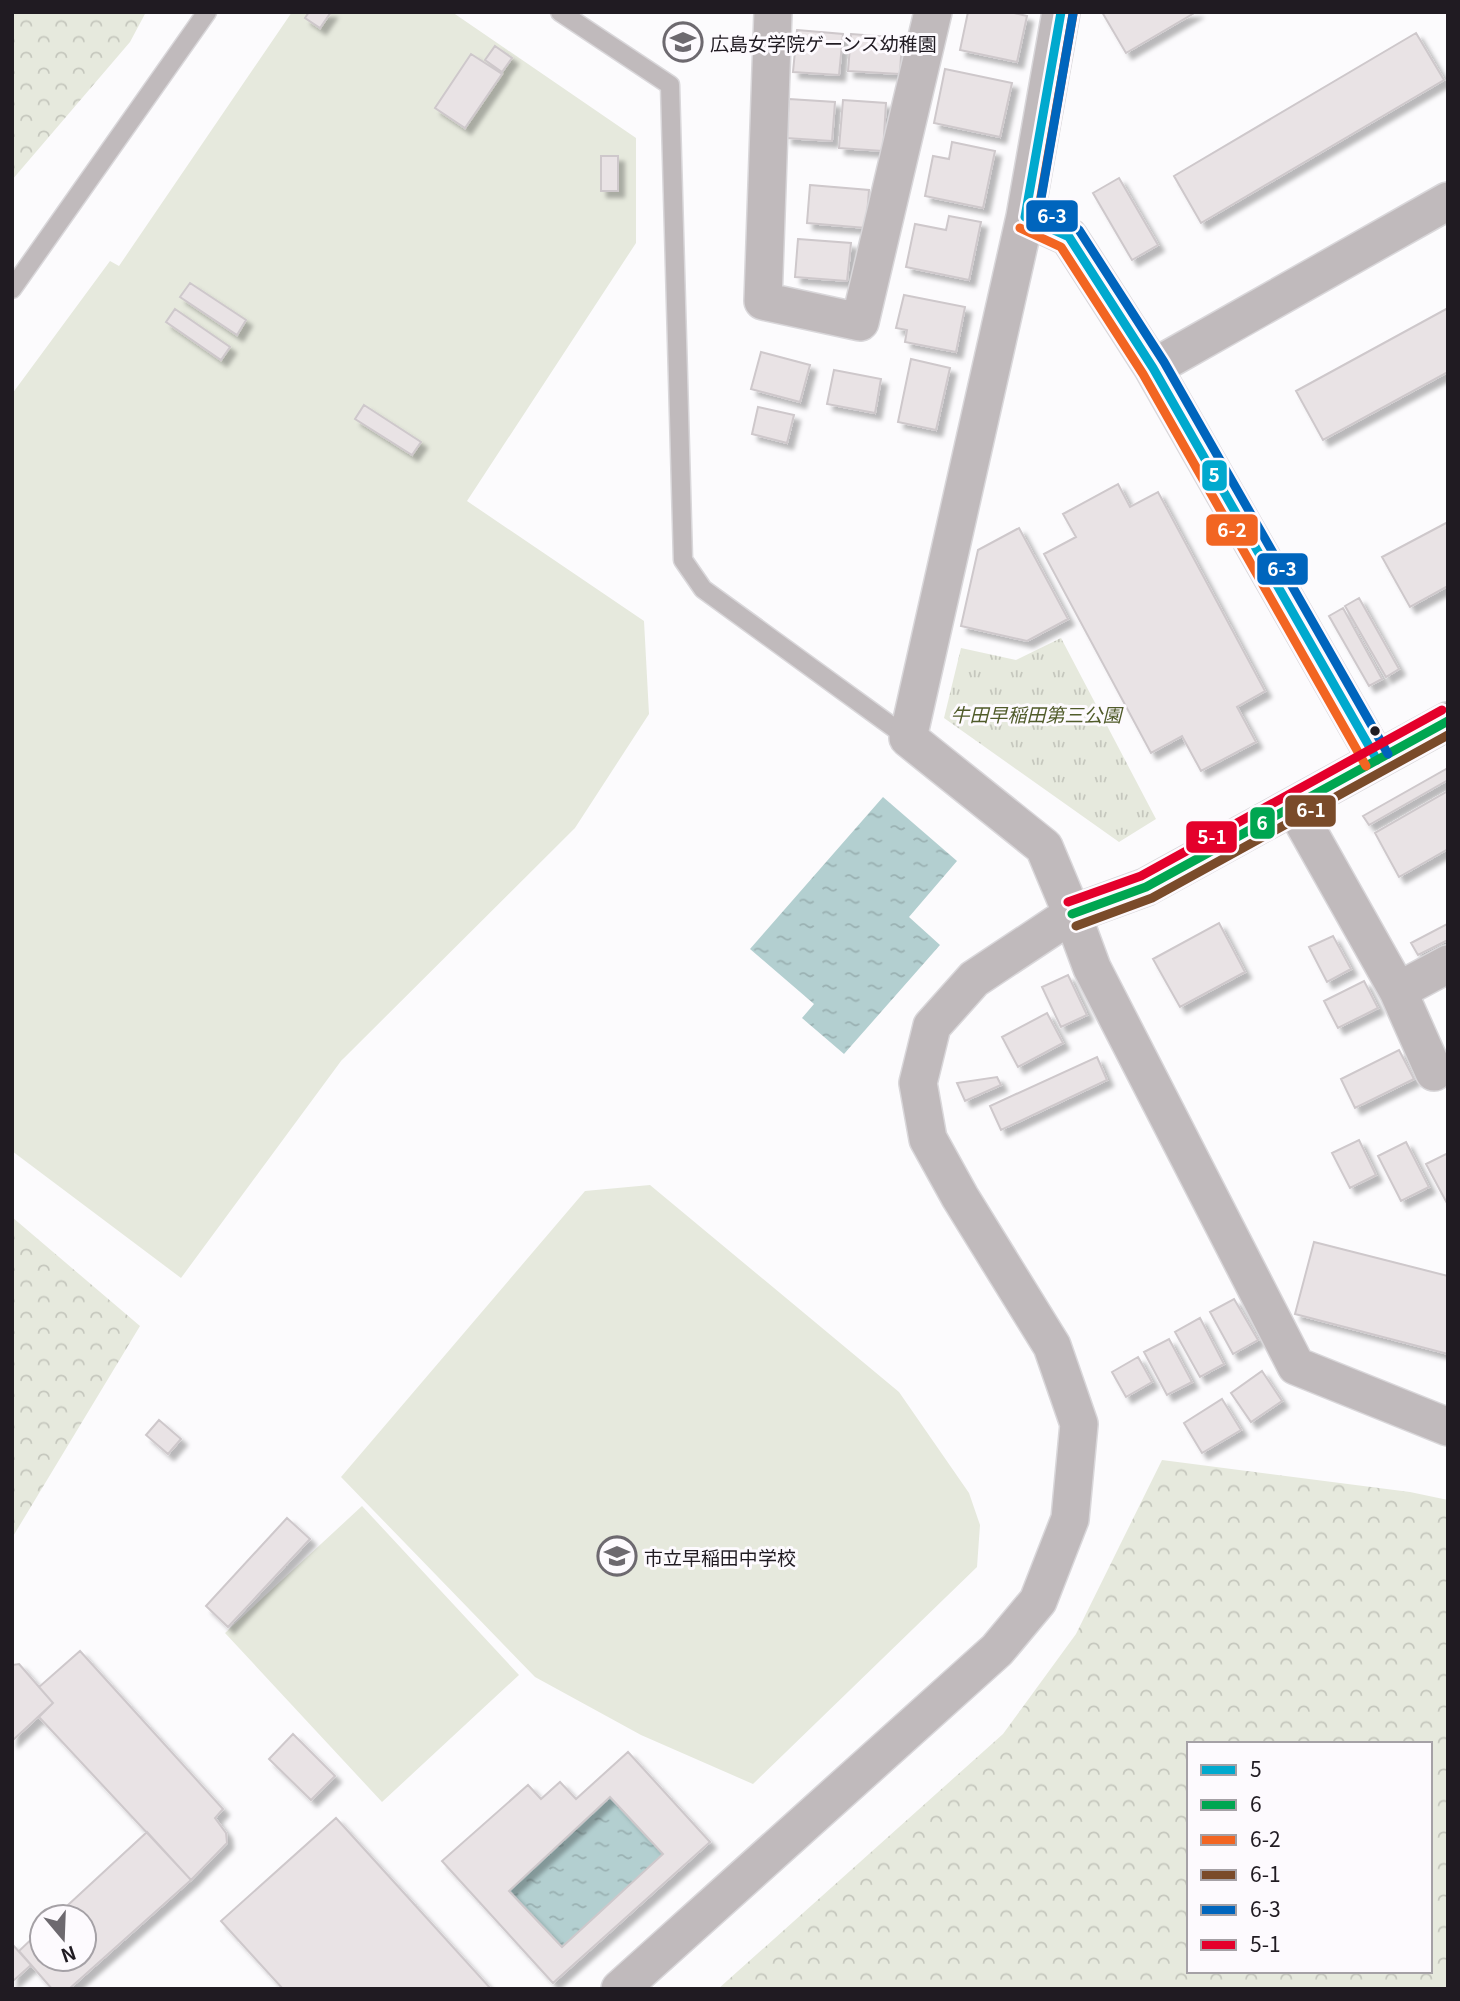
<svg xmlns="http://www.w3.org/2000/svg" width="1460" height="2001" font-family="Georgia,'Noto Sans JP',serif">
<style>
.forest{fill:url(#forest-crowns);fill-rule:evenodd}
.park{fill:url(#park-tufts)}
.garden{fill:#e6e9dd}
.water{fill:url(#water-ripples)}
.building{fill:#e9e3e5;stroke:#cec8cb;stroke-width:2;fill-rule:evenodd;filter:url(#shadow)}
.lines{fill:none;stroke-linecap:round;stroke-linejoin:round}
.lane-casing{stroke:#d9d7da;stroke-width:21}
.street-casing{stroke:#d9d7da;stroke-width:40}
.lane{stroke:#c0babc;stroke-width:18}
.street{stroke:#c0babc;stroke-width:37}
.bus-1-casing{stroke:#fdfafe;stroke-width:14}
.bus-2-casing{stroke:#fdfafe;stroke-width:14}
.bus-3-casing{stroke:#fdfafe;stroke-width:14}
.bus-4-casing{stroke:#fdfafe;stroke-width:14}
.bus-5-casing{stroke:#fdfafe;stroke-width:14}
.bus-6-casing{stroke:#fdfafe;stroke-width:14}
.bus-1{stroke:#00a9ce;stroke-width:9}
.bus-2{stroke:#00a651;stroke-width:9}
.bus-3{stroke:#f26522;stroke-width:9}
.bus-4{stroke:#7a4b2a;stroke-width:9}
.bus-5{stroke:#0065bd;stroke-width:9}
.bus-6{stroke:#e4002b;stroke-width:9}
.bus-dot{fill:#201b22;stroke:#fdfafe;stroke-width:2.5}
.labels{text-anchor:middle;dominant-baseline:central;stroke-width:6;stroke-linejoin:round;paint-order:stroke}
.poi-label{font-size:19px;fill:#201b22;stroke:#fdfafe;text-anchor:start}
.park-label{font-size:19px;font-style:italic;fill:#505b2a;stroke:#fdfafe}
.line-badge{stroke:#fdfafe;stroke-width:2.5}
.badge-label{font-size:19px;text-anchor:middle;font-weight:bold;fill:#fff}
</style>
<defs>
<pattern id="forest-crowns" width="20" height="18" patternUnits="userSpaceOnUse" patternTransform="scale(1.75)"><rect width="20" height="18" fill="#e6e9dd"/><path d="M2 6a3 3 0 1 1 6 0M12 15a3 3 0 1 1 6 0" fill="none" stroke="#c5c7bd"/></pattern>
<pattern id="park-tufts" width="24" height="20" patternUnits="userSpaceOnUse" patternTransform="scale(1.75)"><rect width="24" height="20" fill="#e6e9dd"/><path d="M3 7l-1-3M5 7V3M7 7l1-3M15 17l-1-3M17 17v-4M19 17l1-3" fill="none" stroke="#c5c7bd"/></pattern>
<pattern id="water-ripples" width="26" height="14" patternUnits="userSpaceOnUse" patternTransform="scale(1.75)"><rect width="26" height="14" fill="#b3cfd0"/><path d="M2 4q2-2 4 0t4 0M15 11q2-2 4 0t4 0" fill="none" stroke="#9ab1b2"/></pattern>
<filter id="shadow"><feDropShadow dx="6" dy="6" stdDeviation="2" flood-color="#0004"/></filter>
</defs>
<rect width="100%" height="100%" fill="#fcfbfd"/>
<!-- forest -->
<path class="forest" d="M12,12H146L130,42L12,180Z
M12,1217L140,1326L12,1538Z
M1162,1460L1410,1492L1448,1500V1989H718L1003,1734L1076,1634ZM1189,1744H1430V1971H1189Z"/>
<!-- park -->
<path class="park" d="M1061,638L1156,819L1119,842L944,718L961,648L1016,660Z"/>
<!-- garden -->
<path class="garden" d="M292,12H452L636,138V243L467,501L644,621L649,714L575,828L341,1061L181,1278L12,1151V394L110,261L119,266Z
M650,1185L899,1392L969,1493L980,1525L977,1567L753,1784L641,1735L535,1677L341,1477L585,1191Z
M362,1506L519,1675L382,1802L225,1633Z"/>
<!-- water -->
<path class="water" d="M883,797L957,861L909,917L940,945L844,1054L802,1018L814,1004L750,949Z
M610,1797L663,1854L562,1947L509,1891Z"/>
<!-- building -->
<path class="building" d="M309,12H331L320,28L305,18Z
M968,12H1010L1027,16L1017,62L960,50Z
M1102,12H1196L1126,53Z
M797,30L843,34L839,75L793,72Z
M1416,33L1444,80L1201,223L1174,176Z
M851,34L902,38L900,74L848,71Z
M495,46L512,58L502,72L485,60Z
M471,54L502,74L465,128L435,108Z
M945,69L1012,83L1000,137L934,123Z
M789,99L835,102L832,141L786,138Z
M843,100L886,103L883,151L839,148Z
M952,142L995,151L983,208L925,196L933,156L949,159Z
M601,156H618V191H601Z
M1119,178L1158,245L1132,260L1093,193Z
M810,185L869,190L866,228L807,223Z
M949,216L981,222L969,280L906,267L915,224L946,230Z
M798,239L851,243L847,281L795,277Z
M190,283L246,320L237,335L180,297Z
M904,295L965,307L956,352L905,342L907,330L896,328Z
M1448,308V372L1323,440L1296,391Z
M175,309L230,347L221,360L166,322Z
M761,352L810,365L800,402L751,389Z
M911,359L950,368L936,430L898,422Z
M834,370L881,379L875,413L827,404Z
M364,405L421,442L412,455L355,419Z
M758,407L794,415L787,443L752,434Z
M1118,484L1130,507L1158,492L1265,691L1237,707L1256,742L1201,771L1182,736L1151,753L1044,554L1076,537L1063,514Z
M1448,522V586L1410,607L1382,557Z
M1019,528L1068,619L1027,641L961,626L978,550Z
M1359,598L1399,669L1386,677L1345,606Z
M1343,608L1382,679L1369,686L1329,616Z
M1448,768V780L1369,825L1363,816Z
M1448,791V849L1399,877L1375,833Z
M1219,923L1245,972L1180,1007L1153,959Z
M1447,924L1448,940L1418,955L1411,943Z
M1333,936L1351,969L1327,982L1309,947Z
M1068,975L1087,1015L1061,1027L1042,987Z
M1364,981L1378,1008L1338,1028L1324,1001Z
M1047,1013L1063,1043L1018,1067L1002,1037Z
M1399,1050L1414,1079L1355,1108L1341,1079Z
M1097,1057L1107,1080L1001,1130L990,1106Z
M997,1077L1001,1085L965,1101L957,1083Z
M1359,1140L1376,1175L1350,1188L1332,1153Z
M1406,1142L1429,1187L1401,1201L1378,1156Z
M1448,1153V1205L1426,1164Z
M1314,1242L1448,1276V1354L1295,1314Z
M1234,1299L1258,1340L1233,1354L1210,1312Z
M1200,1318L1224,1364L1200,1377L1175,1332Z
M1169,1339L1192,1382L1167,1395L1144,1352Z
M1138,1357L1152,1382L1126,1397L1112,1372Z
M1262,1371L1282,1401L1251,1422L1231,1393Z
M1222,1399L1241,1430L1202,1453L1184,1423Z
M159,1420L181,1439L168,1454L146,1435Z
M287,1518L310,1539L228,1627L206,1606Z
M80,1651L223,1809L215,1818L226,1833L227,1843L191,1880L39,1717L53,1703L39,1687Z
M19,1664L53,1703L12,1741V1665Z
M293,1734L335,1776L311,1800L269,1759Z
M628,1752L710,1842L553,1983L442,1861L528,1785L541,1799L560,1782L576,1799ZM610,1797L663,1854L562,1947L509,1891Z
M336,1818L491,1989H283L221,1921Z
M147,1832L191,1880L69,1989H52L19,1951L42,1929V1959H84V1917H55Z
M12,1944L31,1965L12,1982Z"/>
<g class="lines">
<!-- lane casing -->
<g class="lane-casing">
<path id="lane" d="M560,12L670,85L683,560L703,589L908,738
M12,289L207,12"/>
</g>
<!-- street casing -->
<g class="street-casing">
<path id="street" d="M773,12L763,301L860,322L933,12
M1061,12L1025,217L908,738L1044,847L1072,914L1092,968L1296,1366L1448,1427
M1025,217L1069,237L1153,368L1377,760
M1153,368L1448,201
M1294,806L1398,991L1434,1072
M1398,991L1448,964
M620,1989L997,1650L1038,1601L1070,1519L1079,1424L1052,1346L960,1197L928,1139L918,1083L932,1026L974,979L1072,914L1146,887L1448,721"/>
</g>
<!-- lane -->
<use href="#lane" class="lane"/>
<!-- street -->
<use href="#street" class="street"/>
<!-- bus-1 casing -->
<g class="bus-1-casing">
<path id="bus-1" d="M1025,217L1069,237L1153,368L1377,760
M1025,217L1061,12"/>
</g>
<!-- bus-2 casing -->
<g class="bus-2-casing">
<path id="bus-2" d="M1072,914L1146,887L1448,721"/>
</g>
<!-- bus-3 casing -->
<g class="bus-3-casing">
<path id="bus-3" d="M1037,219L1073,14
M1020,228L1061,247L1143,374L1366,766"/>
</g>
<!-- bus-4 casing -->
<g class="bus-4-casing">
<path id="bus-4" d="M1076,926L1152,898L1448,735"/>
</g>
<!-- bus-5 casing -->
<g class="bus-5-casing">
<path id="bus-5" d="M1073,14L1039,210L1074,226L1079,230L1164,362L1388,754"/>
</g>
<!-- bus-6 casing -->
<g class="bus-6-casing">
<path id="bus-6" d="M1068,902L1141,876L1442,710"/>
</g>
<!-- bus-1 -->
<use href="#bus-1" class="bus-1"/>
<!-- bus-2 -->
<use href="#bus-2" class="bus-2"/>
<!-- bus-3 -->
<use href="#bus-3" class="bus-3"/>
<!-- bus-4 -->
<use href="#bus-4" class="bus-4"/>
<!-- bus-5 -->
<use href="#bus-5" class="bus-5"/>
<!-- bus-6 -->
<use href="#bus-6" class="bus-6"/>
</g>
<!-- icons -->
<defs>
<g id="school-ring" transform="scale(2.0125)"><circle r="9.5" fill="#fdfafe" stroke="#6d696f" stroke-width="1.5"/><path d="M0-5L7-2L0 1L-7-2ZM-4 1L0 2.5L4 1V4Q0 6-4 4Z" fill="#6d696f"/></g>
</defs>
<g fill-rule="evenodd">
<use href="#school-ring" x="683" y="42"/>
<use href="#school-ring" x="617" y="1556"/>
</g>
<!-- markers -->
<circle class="bus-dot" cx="1375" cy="731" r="6"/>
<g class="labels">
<!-- poi labels -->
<g class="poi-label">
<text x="710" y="42">広島女学院ゲーンス幼稚園</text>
<text x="644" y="1556">市立早稲田中学校</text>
</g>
<!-- park labels -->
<g class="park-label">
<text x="1036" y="713">牛田早稲田第三公園</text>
</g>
</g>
<g class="line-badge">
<rect x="1025" y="199" width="54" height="34" rx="7" fill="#0065bd"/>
<rect x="1201" y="459" width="27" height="33" rx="7" fill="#00a9ce"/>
<rect x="1205" y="513" width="54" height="34" rx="7" fill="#f26522"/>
<rect x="1256" y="552" width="53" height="34" rx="7" fill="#0065bd"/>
<rect x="1284" y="794" width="53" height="34" rx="7" fill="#7a4b2a"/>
<rect x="1249" y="806" width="27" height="34" rx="7" fill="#00a651"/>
<rect x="1185" y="820" width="53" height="34" rx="7" fill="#e4002b"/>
</g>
<g class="badge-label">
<text x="1052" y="223">6-3</text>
<text x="1214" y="482">5</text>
<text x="1232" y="537">6-2</text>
<text x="1282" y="576">6-3</text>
<text x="1311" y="817">6-1</text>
<text x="1262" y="830">6</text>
<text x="1212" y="844">5-1</text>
</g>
<!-- border -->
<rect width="1460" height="2001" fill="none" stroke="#201b22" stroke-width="28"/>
<!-- legend -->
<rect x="1187" y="1742" width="245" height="231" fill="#fdfafe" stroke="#a5a1a6" stroke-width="2"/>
<rect x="1201" y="1765" width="35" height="10" fill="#00a9ce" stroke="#a5a1a6" stroke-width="2"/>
<text x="1250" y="1777" font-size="21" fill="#201b22">5</text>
<rect x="1201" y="1800" width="35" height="10" fill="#00a651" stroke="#a5a1a6" stroke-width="2"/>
<text x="1250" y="1812" font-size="21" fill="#201b22">6</text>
<rect x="1201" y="1835" width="35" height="10" fill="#f26522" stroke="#a5a1a6" stroke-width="2"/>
<text x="1250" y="1847" font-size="21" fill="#201b22">6-2</text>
<rect x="1201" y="1870" width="35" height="10" fill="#7a4b2a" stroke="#a5a1a6" stroke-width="2"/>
<text x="1250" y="1882" font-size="21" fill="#201b22">6-1</text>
<rect x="1201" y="1905" width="35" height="10" fill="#0065bd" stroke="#a5a1a6" stroke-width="2"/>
<text x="1250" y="1917" font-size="21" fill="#201b22">6-3</text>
<rect x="1201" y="1940" width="35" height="10" fill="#e4002b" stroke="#a5a1a6" stroke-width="2"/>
<text x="1250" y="1952" font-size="21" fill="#201b22">5-1</text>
<!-- north arrow -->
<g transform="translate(63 1938) rotate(161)"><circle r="33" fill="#fdfafe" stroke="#a5a1a6" stroke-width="2"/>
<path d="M0-5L12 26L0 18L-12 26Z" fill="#6d696f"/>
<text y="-10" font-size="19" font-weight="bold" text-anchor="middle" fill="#201b22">N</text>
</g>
</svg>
